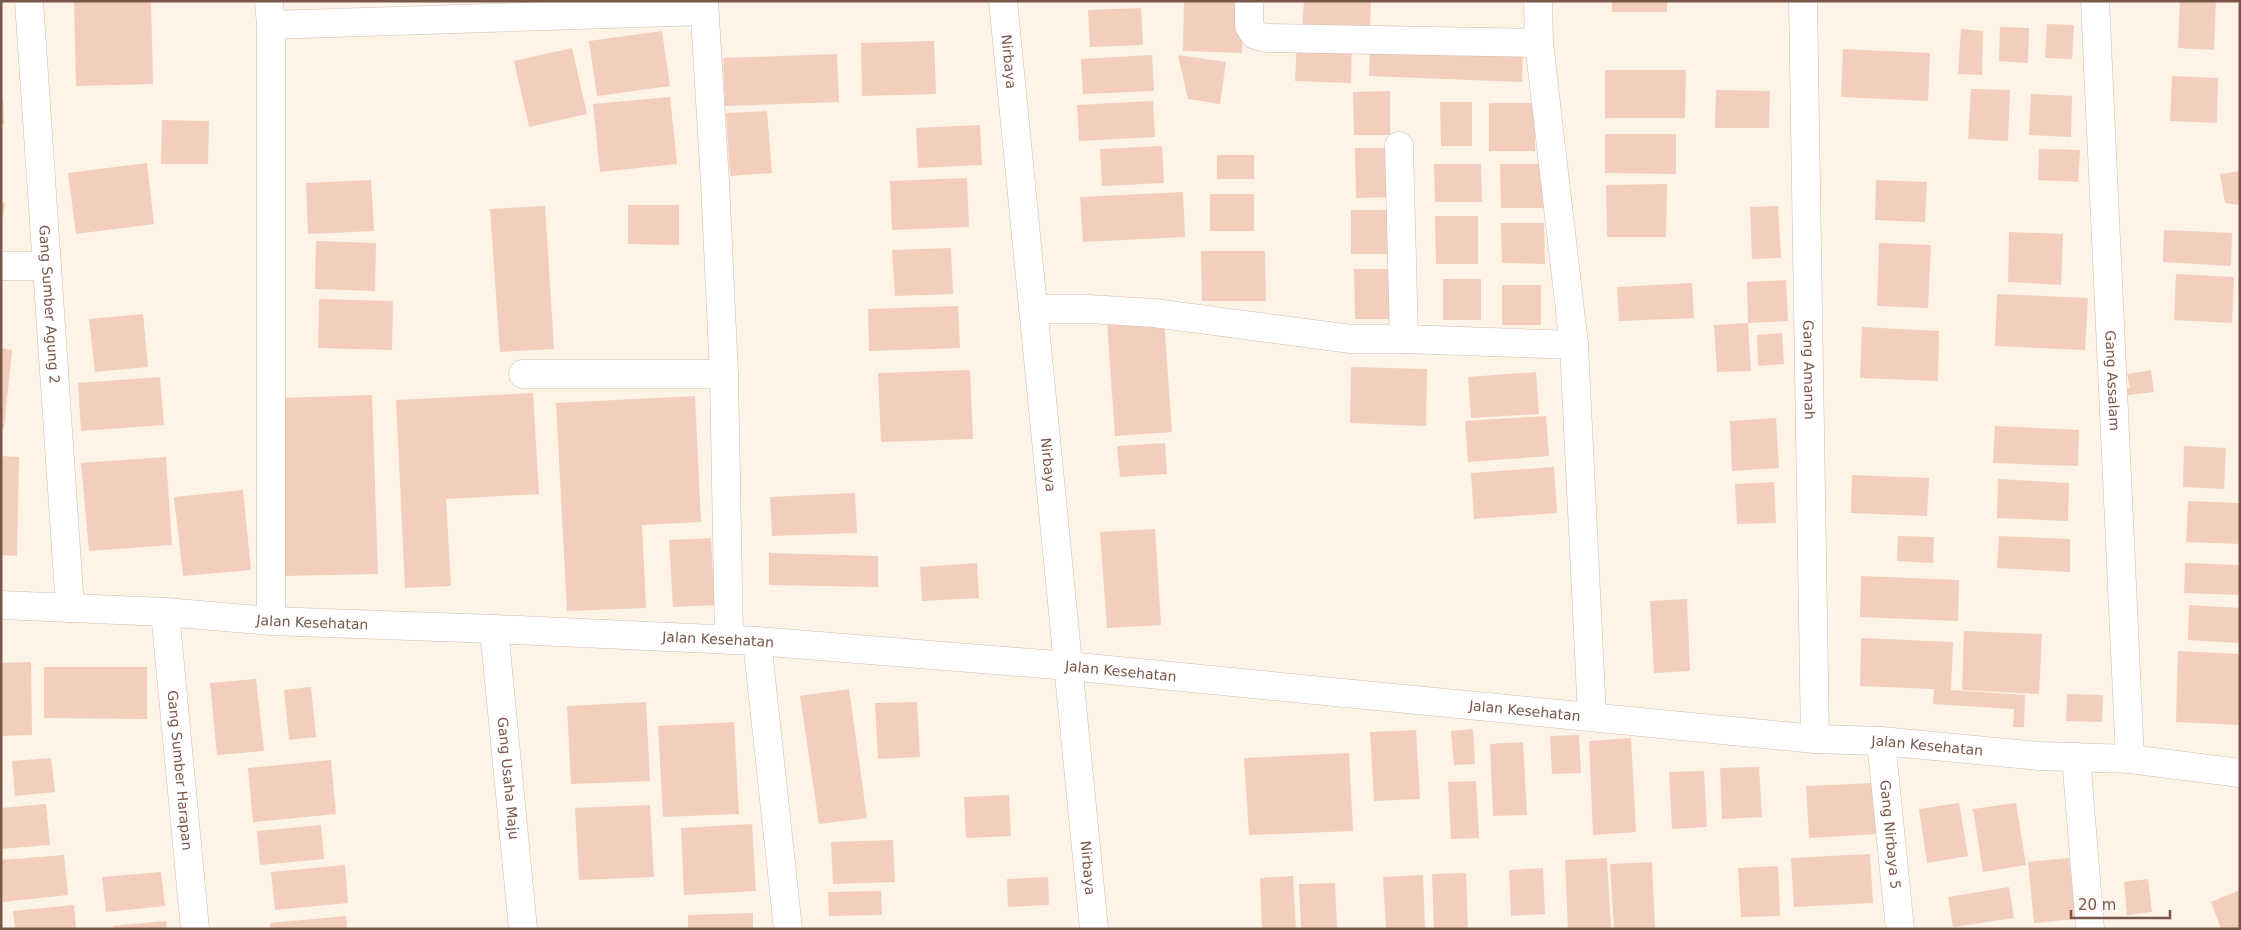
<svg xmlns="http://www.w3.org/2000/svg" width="2241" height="930" font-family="'DejaVu Sans',sans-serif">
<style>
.building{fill:#f4cebd}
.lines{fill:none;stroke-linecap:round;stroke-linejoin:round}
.street-casing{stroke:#d3bbaf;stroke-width:29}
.street{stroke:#fff;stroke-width:28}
.labels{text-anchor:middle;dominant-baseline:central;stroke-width:5;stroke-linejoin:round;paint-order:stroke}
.street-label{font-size:14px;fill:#79564a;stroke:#fff7ef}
</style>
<rect width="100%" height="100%" fill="#fdf3e7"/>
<!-- building -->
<path class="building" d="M74,1H151L153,84L76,86Z
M1184,1H1244L1242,53L1183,51Z
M1304,1H1371L1370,31L1302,28Z
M1612,1H1667V12H1612Z
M2180,1H2216L2214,50L2178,48Z
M1141,8L1143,45L1090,47L1088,10Z
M2047,24L2074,25L2072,59L2045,58Z
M2000,27L2029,28L2028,63L1999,61Z
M1961,29L1983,31L1982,75L1958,74Z
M662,31L670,86L597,96L589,41Z
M934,41L936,94L862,96L861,43Z
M1297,42L1352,44L1351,83L1295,81Z
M1370,47L1523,53L1522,82L1369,76Z
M572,48L587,114L529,127L514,61Z
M1843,49L1930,53L1928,101L1841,97Z
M837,54L839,102L725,106L723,58Z
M1152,55L1154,91L1083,94L1081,59Z
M1178,55L1226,62L1220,104L1188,99Z
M1605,70H1686L1685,118H1605Z
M2172,76L2218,78L2217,123L2170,121Z
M1971,89L2010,90L2008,141L1968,139Z
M1716,90L1770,91L1769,128H1715Z
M1390,91V135H1354L1353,92Z
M2031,94L2072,96L2071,137L2029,135Z
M670,97L677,164L600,172L593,104Z
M1,100H3L4,124H1Z
M1153,101L1155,137L1079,141L1077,105Z
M1440,102H1472V146H1441Z
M1489,103H1535V151H1489Z
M767,111L772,173L730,176L726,113Z
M162,120L209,121L208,164H161Z
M980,125L982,165L918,168L916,128Z
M1605,134H1676V174L1605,173Z
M1162,146L1164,183L1102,186L1100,149Z
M1355,148H1394V197L1356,198Z
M2039,149L2080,150L2078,182L2038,180Z
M1217,155H1254V179H1217Z
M147,163L154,224L76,234L68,173Z
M1434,164H1481L1482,202H1435Z
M1500,164H1547V208H1501Z
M2240,171V205L2225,203L2220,174Z
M967,178L969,227L892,230L890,181Z
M371,180L374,231L308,234L306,183Z
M1876,180L1927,182L1925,222L1875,220Z
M1667,184L1666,237H1607L1606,185Z
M1183,192L1185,237L1083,242L1080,197Z
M1210,194H1254V231H1210Z
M1,202L5,203L2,220H1Z
M628,205H679V245L628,244Z
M545,206L554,349L500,352L490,209Z
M1778,206L1781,258L1752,259L1750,207Z
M1351,210H1395V254H1351Z
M1435,216H1478V264H1436Z
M1501,223H1544L1545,264L1502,263Z
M2164,230L2232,233L2231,266L2163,262Z
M2009,232L2063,234L2061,285L2008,282Z
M316,241L376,243L375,291L315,289Z
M1879,243L1931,245L1928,308L1877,306Z
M951,248L953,294L895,296L892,250Z
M1201,251H1265L1266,301H1202Z
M1354,269H1402V319H1355Z
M2176,274L2234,277L2232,323L2174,320Z
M1443,279H1481V320H1443Z
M1786,280L1788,321L1748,323L1751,371L1717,372L1714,325L1748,323L1747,282Z
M1692,283L1694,318L1619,321L1617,287Z
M1502,285H1541V325H1502Z
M1997,294L2088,298L2085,350L1995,346Z
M319,299L393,301L392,350L318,348Z
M958,306L960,348L869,351L868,309Z
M143,314L148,367L95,372L89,319Z
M1164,320L1172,432L1115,436L1107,323Z
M1862,327L1939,331L1938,381L1860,378Z
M1782,333L1784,364L1758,366L1757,335Z
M1,348L12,350L4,429H1Z
M1351,367L1427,369L1426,426L1350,423Z
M970,370L973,439L881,442L878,373Z
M2151,370L2154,392L2120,396L2119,390L2130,388L2127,374Z
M1536,372L1539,414L1471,418L1468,377Z
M160,377L164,425L81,431L78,383Z
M533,393L539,494L446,499L451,586L405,588L396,400Z
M372,395L378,574L284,576L279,398Z
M695,396L701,522L642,525L646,608L567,611L556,403Z
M1546,416L1549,456L1468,462L1465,421Z
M1776,418L1779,468L1732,471L1730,421Z
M1995,426L2079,430L2078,466L1993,463Z
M1165,443L1167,474L1120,477L1117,446Z
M2184,446L2226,448L2224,489L2183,487Z
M1,456L19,457L17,556L1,555Z
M166,457L172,545L89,551L81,463Z
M1554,467L1557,513L1474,519L1471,473Z
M1852,475L1929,478L1927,516L1851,513Z
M1998,479L2069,483L2068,521L1997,518Z
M1774,482L1776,523L1737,524L1735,484Z
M243,490L251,570L183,576L174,497Z
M855,493L857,533L772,536L770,497Z
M2188,501L2240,503V544L2186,542Z
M1155,529L1161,625L1107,628L1100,532Z
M1898,536L1934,537L1933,563L1897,561Z
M1999,536L2070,539V572L1997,568Z
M711,538L715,605L673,607L669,540Z
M769,553L878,556V587L769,585Z
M977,563L979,598L922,601L920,567Z
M2185,563L2240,565V595L2184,593Z
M1861,576L1959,580L1958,621L1860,617Z
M1687,599L1690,671L1654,673L1650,601Z
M2189,605L2240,608V643L2188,640Z
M1964,631L2042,634L2039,694L1962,690Z
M1861,638L1953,642L1951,690L2025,695L2024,727H2013L2014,709L1933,704L1934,689L1860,686Z
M2178,651L2240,654V725L2176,722Z
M31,662L32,735L1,736V663Z
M44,667H147V719L44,718Z
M256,679L264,751L217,755L210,683Z
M311,687L316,737L289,740L284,690Z
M849,689L867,818L819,824L800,696Z
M2067,694L2103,695L2102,722L2066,721Z
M646,702L650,781L571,784L567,706Z
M917,702L920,757L878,759L875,703Z
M734,722L739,814L663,817L658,726Z
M1473,729L1475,764L1454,765L1451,731Z
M1416,730L1420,799L1374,801L1370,732Z
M1579,735L1581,773L1552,774L1550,736Z
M1631,738L1636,832L1593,835L1589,741Z
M1523,742L1527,815L1493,816L1490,744Z
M1349,753L1353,831L1249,835L1244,758Z
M51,758L55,792L15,796L12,761Z
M331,760L336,814L253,822L248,768Z
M1759,767L1762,817L1722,819L1720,768Z
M1704,771L1707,827L1672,829L1669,772Z
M1476,781L1479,838L1451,839L1448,782Z
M1875,783L1878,834L1809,838L1806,786Z
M1009,795L1011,836L966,838L964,797Z
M1959,803L1968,856L1927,863L1919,809Z
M2016,803L2026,865L1983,872L1973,809Z
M46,804L50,845L1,849V808Z
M650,805L654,877L579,880L575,808Z
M752,824L756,891L684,895L681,828Z
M321,825L324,859L260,865L257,831Z
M893,840L895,882L833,884L831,842Z
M1870,854L1873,903L1794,907L1791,858Z
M64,855L68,895L3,902L1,860Z
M1607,858L1611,929H1568L1565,860Z
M2069,858L2076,919L2034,923L2028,862Z
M1652,862L1655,929H1614L1610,864Z
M345,865L348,903L275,910L271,872Z
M1778,866L1780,916L1741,917L1738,868Z
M1543,868L1545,914L1511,916L1509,870Z
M161,872L165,906L106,912L102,877Z
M1466,873L1468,929H1434L1432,874Z
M1423,875L1425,929H1386L1383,877Z
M1293,876L1296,929H1262L1260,878Z
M1048,877L1049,905L1008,907L1007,879Z
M2148,879L2152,912L2127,915L2124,882Z
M1335,883L1337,929H1301L1299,884Z
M2009,887L2014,918L1953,927L1948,897Z
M2240,890V929H2221L2211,902Z
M881,891L882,915L829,916L828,892Z
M74,905L76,929H15L13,911Z
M753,913V929H688V915Z
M346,916L347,929H270V923Z
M166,921L167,929H113V926Z"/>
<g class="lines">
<!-- street casing -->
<g class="street-casing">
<g id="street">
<path id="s1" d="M29,1L70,608"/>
<path d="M269,1L271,25L704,11"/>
<path d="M704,1L715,182L724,374L729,640"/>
<path id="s2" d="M1003,1L1094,929"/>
<path d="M1249,1V26L1255,35L1266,38L1539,43"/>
<path d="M1538,1L1539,43L1574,345L1592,716"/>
<path id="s3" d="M1803,1L1815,739"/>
<path id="s4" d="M2095,1L2130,759"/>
<path d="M271,25V621"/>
<path d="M1399,146L1404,339"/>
<path d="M1,266H47"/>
<path d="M1033,309H1088L1154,313L1351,339H1404L1574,345"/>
<path d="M523,374H724"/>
<path id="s5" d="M1,605L165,612L271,621L494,629L757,641L1068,666L1815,739L1881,741L2039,756L2130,759L2240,773"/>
<path id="s6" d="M165,612L195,929"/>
<path id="s7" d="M494,629L523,929"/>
<path d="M757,641L788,929"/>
<path id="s8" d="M1881,741L1900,929"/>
<path d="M2076,757L2090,929"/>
</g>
</g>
<!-- street -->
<use href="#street" class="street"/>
</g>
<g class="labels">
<!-- street labels -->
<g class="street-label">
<text stroke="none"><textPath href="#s2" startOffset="61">Nirbaya</textPath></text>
<text stroke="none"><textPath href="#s1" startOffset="304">Gang Sumber Agung 2</textPath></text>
<text stroke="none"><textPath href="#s3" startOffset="369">Gang Amanah</textPath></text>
<text stroke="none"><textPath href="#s4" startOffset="380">Gang Assalam</textPath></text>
<text stroke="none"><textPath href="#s2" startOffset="466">Nirbaya</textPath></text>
<text stroke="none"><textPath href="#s5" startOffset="312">Jalan Kesehatan</textPath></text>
<text stroke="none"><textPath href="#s5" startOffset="718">Jalan Kesehatan</textPath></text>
<text stroke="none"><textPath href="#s5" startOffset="1122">Jalan Kesehatan</textPath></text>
<text stroke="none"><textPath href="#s5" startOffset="1528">Jalan Kesehatan</textPath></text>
<text stroke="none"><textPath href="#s5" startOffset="1932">Jalan Kesehatan</textPath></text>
<text stroke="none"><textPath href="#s6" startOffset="159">Gang Sumber Harapan</textPath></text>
<text stroke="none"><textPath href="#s7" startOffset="150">Gang Usaha Maju</textPath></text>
<text stroke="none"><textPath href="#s8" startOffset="94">Gang Nirbaya 5</textPath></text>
<text stroke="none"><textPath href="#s2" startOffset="871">Nirbaya</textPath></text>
</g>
</g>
<!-- border -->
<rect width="2241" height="930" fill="none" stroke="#79564a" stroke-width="5"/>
<!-- scale -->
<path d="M2071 910v8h99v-8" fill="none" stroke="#79564a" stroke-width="2.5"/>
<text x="2078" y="910" font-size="15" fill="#79564a" stroke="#fff7ef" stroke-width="4" paint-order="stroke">20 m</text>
</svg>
